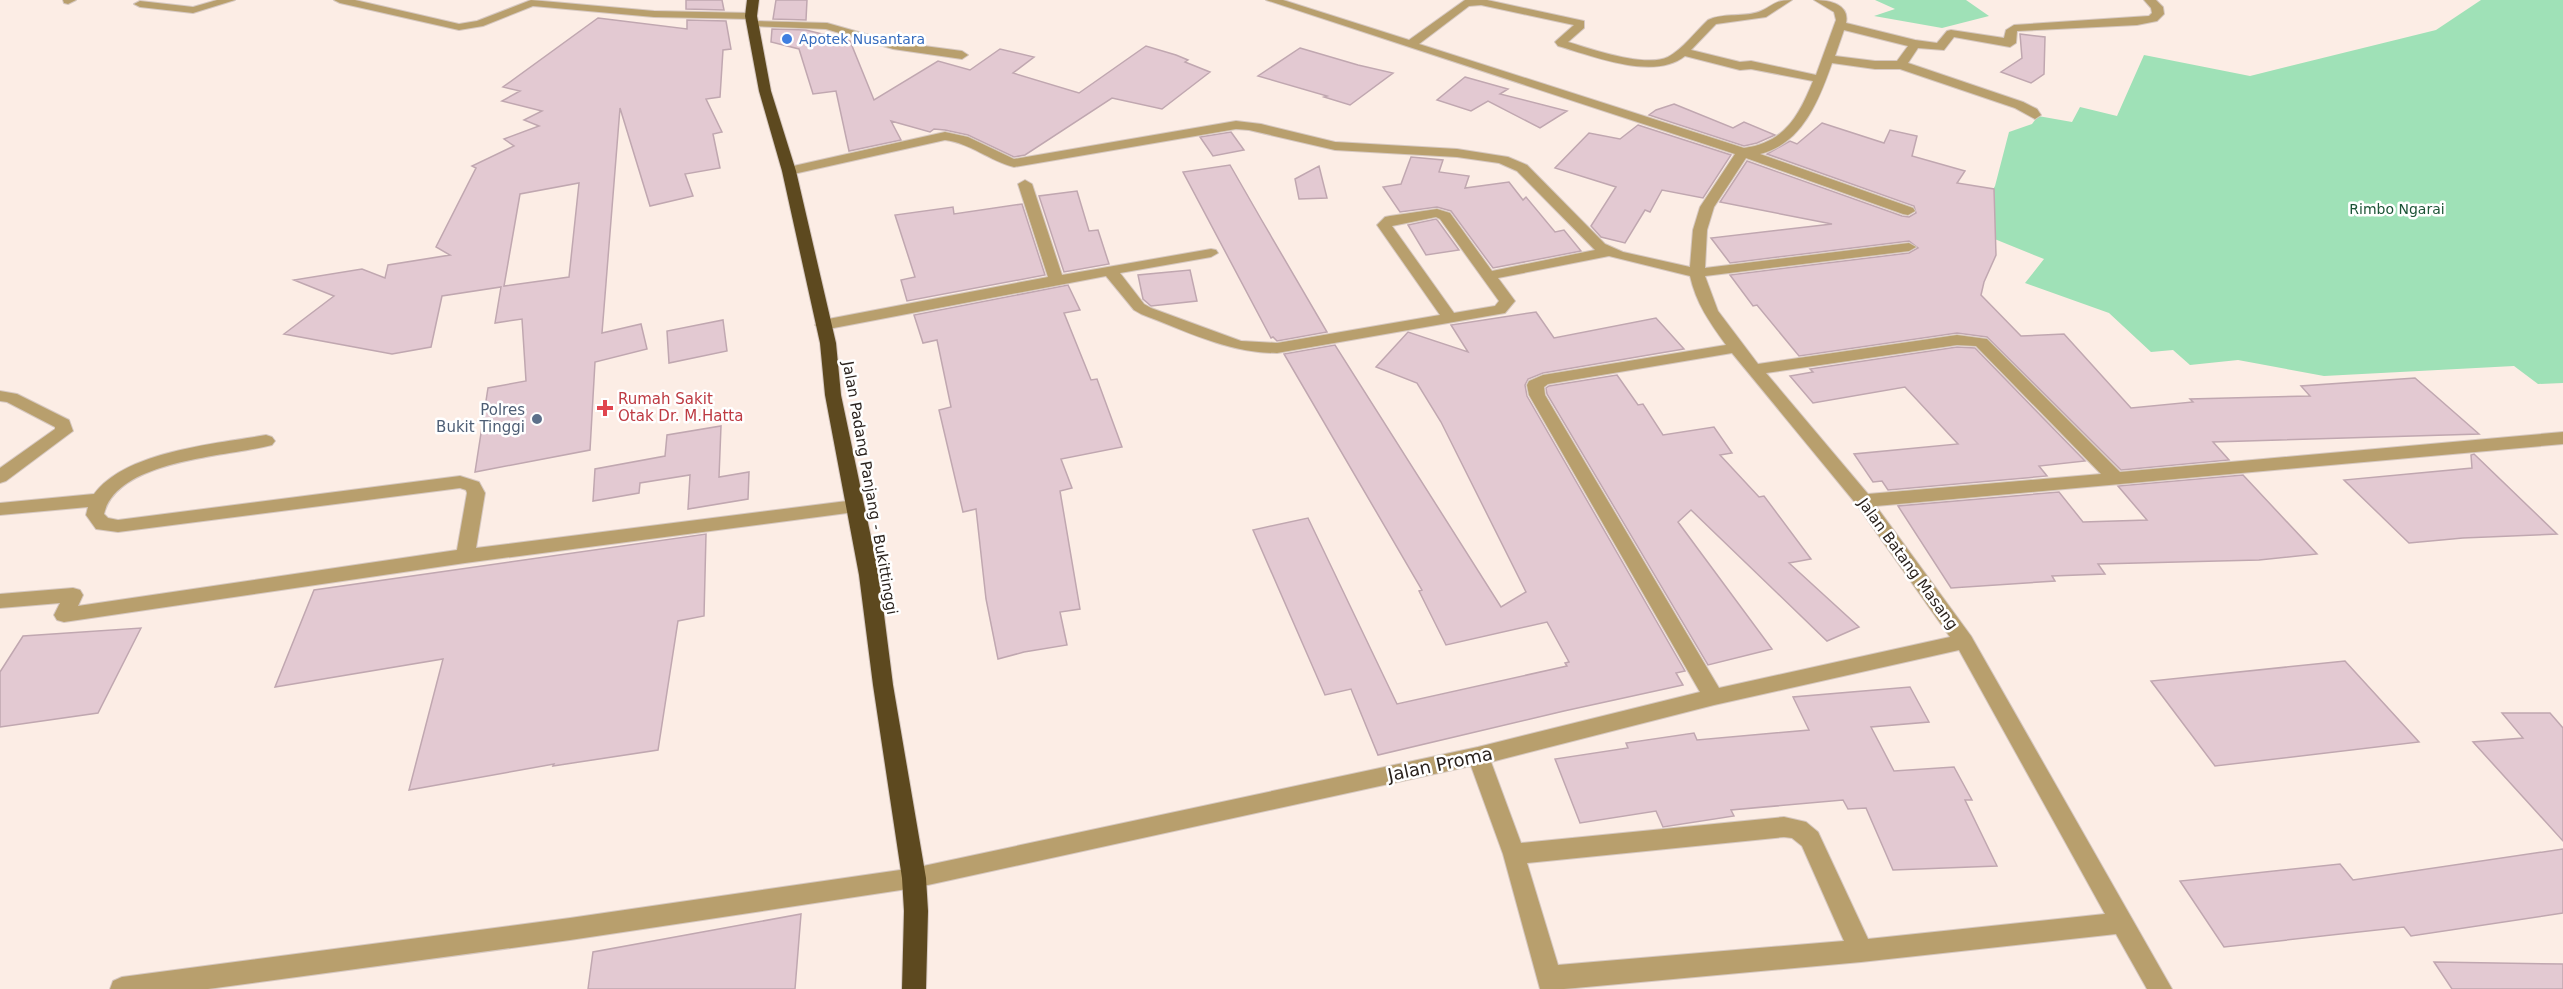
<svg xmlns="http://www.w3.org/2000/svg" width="2563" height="989" font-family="'DejaVu Sans',sans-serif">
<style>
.green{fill:#9fe1b7}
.building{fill:#e3c9d2;stroke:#c0a7b0;stroke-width:1.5;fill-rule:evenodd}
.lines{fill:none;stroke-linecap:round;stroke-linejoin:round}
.street-casing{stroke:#d6c8c1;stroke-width:2}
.highway-casing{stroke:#d6c8c1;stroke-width:2}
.street{fill:#b89f6d;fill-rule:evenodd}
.highway{fill:#5d491f;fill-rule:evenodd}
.shop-dot{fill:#3f7fe0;stroke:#fff;stroke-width:2}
.health-dot{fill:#e0444e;stroke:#fff;stroke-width:2}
.service-dot{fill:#5c6f8a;stroke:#fff;stroke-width:2}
.labels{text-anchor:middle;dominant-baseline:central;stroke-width:5;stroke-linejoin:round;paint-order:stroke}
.far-shop-label{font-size:14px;fill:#366cbe;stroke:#fff;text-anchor:start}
.far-park-label{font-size:14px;fill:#1c5436;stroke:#fff}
.health-label{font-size:15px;fill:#be3a42;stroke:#fff;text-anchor:start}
.service-label{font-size:15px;fill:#4e5e75;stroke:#fff;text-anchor:end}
.street-label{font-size:15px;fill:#2a221d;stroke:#fff}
.near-street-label{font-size:18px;fill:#2a221d;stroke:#fff}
</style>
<rect width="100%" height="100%" fill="#fcede5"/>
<!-- green -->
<path class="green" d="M1875,0H1966L1989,16L1942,28L1874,16L1895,9Z
M2481,0H2563V383L2538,384L2514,366L2324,376L2238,360L2190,365L2173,350L2151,352L2109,313L2025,283L2044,259L1965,227L1983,207L1995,186L2009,132L2032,124L2038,116L2072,122L2080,107L2117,116L2144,55L2250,76L2436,30Z"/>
<!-- building -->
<path class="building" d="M686,0H722L724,10L686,9Z
M776,0H807L806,20L773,19Z
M598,18L687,29V20L726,21L731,49L723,50L720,97L706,99L722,132L713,134L720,168L685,174L693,196L650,206L620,108L602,333L641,324L647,349L595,362L590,450L475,472L488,388L526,381L522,319L495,323L501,287L442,296L431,347L392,354L284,334L334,296L294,280L362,269L385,278L388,265L450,255L436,247L476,168L472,166L514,146L504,139L539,126L524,120L542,111L502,101L520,91L503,87ZM579,183L569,277L504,286L520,194Z
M772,29L806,30L850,41L874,100L938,61L970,70L1000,49L1034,57L1013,73L1079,93L1146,46L1176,55L1188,60L1185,62L1210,72L1162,109L1112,98L1025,155L1014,157L968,135L945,130L934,129L930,132L891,121L901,140L849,151L836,91L813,94L799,49L771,42Z
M2020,34L2045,37L2044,74L2031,83L2001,72L2022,58Z
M1300,48L1358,65L1393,73L1350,105L1324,97L1327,96L1258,76Z
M1465,77L1508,89L1500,94L1567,111L1540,128L1488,101L1471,111L1437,100Z
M1674,104L1733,128L1744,122L1775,135L1757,143L1744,146L1649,115L1656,110Z
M1822,123L1884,143L1890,130L1917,136L1912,156L1965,171L1957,183L1994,189L1996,255L1984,282L1981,295L2021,336L2064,334L2131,408L2193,402L2190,399L2310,396L2301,386L2415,378L2479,434L2213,442L2229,460L2121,470L1987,337L1957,333L1799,356L1757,305L1753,306L1730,275L1909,253L1918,248L1909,241L1730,263L1711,238L1832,224L1720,202L1747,161L1902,216L1909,217L1916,213L1914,206L1767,154L1790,141L1797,144Z
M1638,125L1731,155L1703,198L1662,190L1650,212L1645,210L1625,243L1601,237L1591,226L1616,187L1555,168L1589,133L1620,139Z
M1231,132L1244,150L1213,156L1200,137Z
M1411,157L1443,160L1439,172L1469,176L1465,188L1509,182L1523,200L1526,197L1555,232L1564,230L1581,251L1493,268L1451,211L1437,207L1400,212L1383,187L1401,184Z
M1230,165L1261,219L1327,332L1277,341L1273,337L1271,338L1183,172Z
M1319,166L1327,198L1299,199L1295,179Z
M1077,191L1089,231L1098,230L1109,264L1064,272L1039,196Z
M1022,204L1045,275L907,301L901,280L915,277L895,215L953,207L954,214Z
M1436,219L1438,221L1459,250L1426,255L1408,225Z
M1190,270L1197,301L1151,306L1143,299L1138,275Z
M1068,285L1080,310L1064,313L1091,380L1097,379L1122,447L1061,459L1072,488L1060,491L1080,609L1060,612L1067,645L1024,652L998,659L986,599L976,509L963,512L939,410L951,407L937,340L923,343L914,315Z
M1536,312L1554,338L1656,318L1684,349L1543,373L1528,379L1525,385L1527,396L1685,671L1676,673L1683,685L1564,711L1378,755L1351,689L1325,695L1253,530L1308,518L1397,704L1567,666L1565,663L1569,662L1547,622L1446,645L1419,591L1422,590L1284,354L1335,345L1501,607L1526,592L1441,422L1417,383L1376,367L1408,332L1468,352L1451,325Z
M723,320L727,351L669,363L667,331Z
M1957,347L1975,348L2085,461L2039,466L2047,476L1888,490L1882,481L1873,482L1854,454L1958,444L1905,387L1813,403L1790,376L1813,372L1810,369Z
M1617,375L1638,405L1643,404L1663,435L1714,427L1732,453L1720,455L1759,497L1764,496L1811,559L1789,563L1859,627L1827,641L1691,510L1678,522L1772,649L1708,665L1547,394L1546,388L1549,386Z
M721,426L719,477L749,472L748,499L688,509L690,475L640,483L639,493L593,501L595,469L665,456L667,435Z
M2474,454L2557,534L2463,538L2409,543L2344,480L2472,468L2471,455Z
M2243,475L2317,554L2259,560L2098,564L2105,574L2052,576L2055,581L1951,588L1898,506L2059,492L2083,522L2147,520L2118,486Z
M706,534L704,616L678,621L658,750L553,766L554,764L409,790L443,659L275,687L314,590Z
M141,628L98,713L0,727V672L23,636Z
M2345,661L2419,742L2215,766L2151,681Z
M1910,687L1929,722L1871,727L1894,771L1954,767L1972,800H1965L1997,866L1893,870L1866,808L1848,809L1843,800L1731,810L1734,816L1663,827L1656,811L1580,823L1555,759L1628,748L1626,743L1694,733L1697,740L1809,730L1793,697Z
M2502,713H2550L2563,728V841L2473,742L2523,738Z
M2563,849V913L2411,936L2404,927L2224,947L2180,881L2340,864L2353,880Z
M801,914L795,989H588L593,952Z
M2434,962L2563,964V989H2452Z"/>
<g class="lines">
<!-- street casing -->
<g class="street-casing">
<path id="street" d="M63,0H76L68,4L64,3Z
M217,0H235L193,13L140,7L134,4L140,1L193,7Z
M334,0H355L459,24L477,21L531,0L654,11L751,13L757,16L751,19L654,17L533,6L483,26L459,30L340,3Z
M1266,0H1283L1409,40L1465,0H1487L1584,21V28L1568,42C1591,49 1646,68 1668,57C1683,49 1695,32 1708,20C1725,12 1745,18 1761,11C1774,5 1775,0 1792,0L1766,17L1716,24L1691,50L1740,62L1751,61L1816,75L1836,20L1834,12L1814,0C1829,0 1850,4 1846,23L1915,40L1937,43L1947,31L1951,30L2004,38L2006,30L2014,25L2149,16L2152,13L2151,8L2144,0H2156L2163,7L2164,14L2157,21L2137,25L2017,31L2016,43L2010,47L1954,37L1944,50L1918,48L1908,63L2023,102L2037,109L2041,115L2035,119L2015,108L1900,69H1875L1832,63C1819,100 1802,144 1760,154L1913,208L1915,211L1908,215L1903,214L1746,158L1714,207L1707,230L1705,268L1909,243L1916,247L1909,251L1705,276L1718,311L1758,364L1957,335L1987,339L2120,472L2563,432V444L1876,506L1971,636L2172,989H2147L2116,934L1861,962L1564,989H1540L1503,854L1471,766L914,888L570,940L208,989H110L113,981L122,977L570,918L914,868L1478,747L1700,692L1529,395L1527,385L1529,381L1543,375L1726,345C1710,323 1696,303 1690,276L1609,256L1498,278L1515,301L1505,313L1277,353C1228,353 1186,331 1141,314L1134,310L1106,276L823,330L815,325L823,320L1048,277L1018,184L1025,180L1032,184L1062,275L1211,249L1216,250L1218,253L1211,257L1120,273L1144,304L1151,308L1241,341L1277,343L1440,315L1377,225L1385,217L1390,216L1437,209L1450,213L1492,271L1595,250L1517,171L1499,163L1457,157L1335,150L1249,130L1236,129L1014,167C990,161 970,143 945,140L789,175L782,171L789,167L945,132L968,137L1014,159L1236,121L1261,124L1335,142L1457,149L1508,157L1527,165L1605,244L1623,252L1690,267L1693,230L1700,207L1735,154ZM1481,5L1574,25L1557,40L1555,42L1558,46C1593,56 1654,81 1685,56L1740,70L1751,69L1813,81C1799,116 1784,143 1744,148L1419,44L1469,6ZM1844,30L1908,46L1897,61H1875L1835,56ZM1436,217L1440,219L1499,301L1495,306L1454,313L1392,226ZM1957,345L1976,346L2101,474L1868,494L1766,373ZM1732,353L1857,505L1950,637L1719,688L1545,395L1544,387L1548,384ZM1959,650L2105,914L1868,939L1818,832L1806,822L1784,817L1521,843L1491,762L1714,705ZM1784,837L1792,838L1802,846L1844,941L1558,965L1527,863Z
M753,21L827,23L894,42L962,51L968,55L962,59L893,49L826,29L749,26V22Z
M0,391L17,394L69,420L73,431L6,481L0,483V468L55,429V427L7,402L0,401Z
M266,435L272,437L275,441L272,445C228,457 117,459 104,514L108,518L118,520L460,476L479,482L485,493L476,548L855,500L861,502L864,506L861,510L855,512L465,563L64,622L57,620L54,615L60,603L0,608V594L73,588L80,590L83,595L78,606L457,550L467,493L466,490L460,488L118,532L96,529L86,515L88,507L0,515V503L94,494C126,451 215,444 266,435Z"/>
</g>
<!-- highway casing -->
<g class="highway-casing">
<path id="highway" d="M747,0H759L757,16L771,91L796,171L836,343L841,395L879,575L893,685L926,878L928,911L926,989H902L904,911L902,878L873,685L859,575L825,395L820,343L782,171L759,91L745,16Z"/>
</g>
<!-- street -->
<use href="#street" class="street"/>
<!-- highway -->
<use href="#highway" class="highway"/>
</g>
<!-- markers -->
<circle class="shop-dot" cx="787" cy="39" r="6"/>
<path class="health-dot" d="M602 399h6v6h6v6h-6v6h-6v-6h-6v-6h6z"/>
<circle class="service-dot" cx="537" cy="419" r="6"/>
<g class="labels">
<!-- far-shop labels -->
<g class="far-shop-label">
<text x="799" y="39">Apotek Nusantara</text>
</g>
<!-- far-park labels -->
<g class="far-park-label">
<text x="2397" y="209">Rimbo Ngarai</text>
</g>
<!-- health labels -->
<g class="health-label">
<text x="618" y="399">Rumah Sakit<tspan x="618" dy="17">Otak Dr. M.Hatta</tspan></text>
</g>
<!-- service labels -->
<g class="service-label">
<text x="525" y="410">Polres<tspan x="525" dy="17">Bukit Tinggi</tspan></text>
</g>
<!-- street labels -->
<g class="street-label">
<text transform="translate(870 488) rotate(80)">Jalan Padang Panjang - Bukittinggi</text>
<text transform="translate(1908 564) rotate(54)">Jalan Batang Masang</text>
</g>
<!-- near-street labels -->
<g class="near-street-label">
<text transform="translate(1440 764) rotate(-12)">Jalan Proma</text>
</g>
</g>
</svg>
